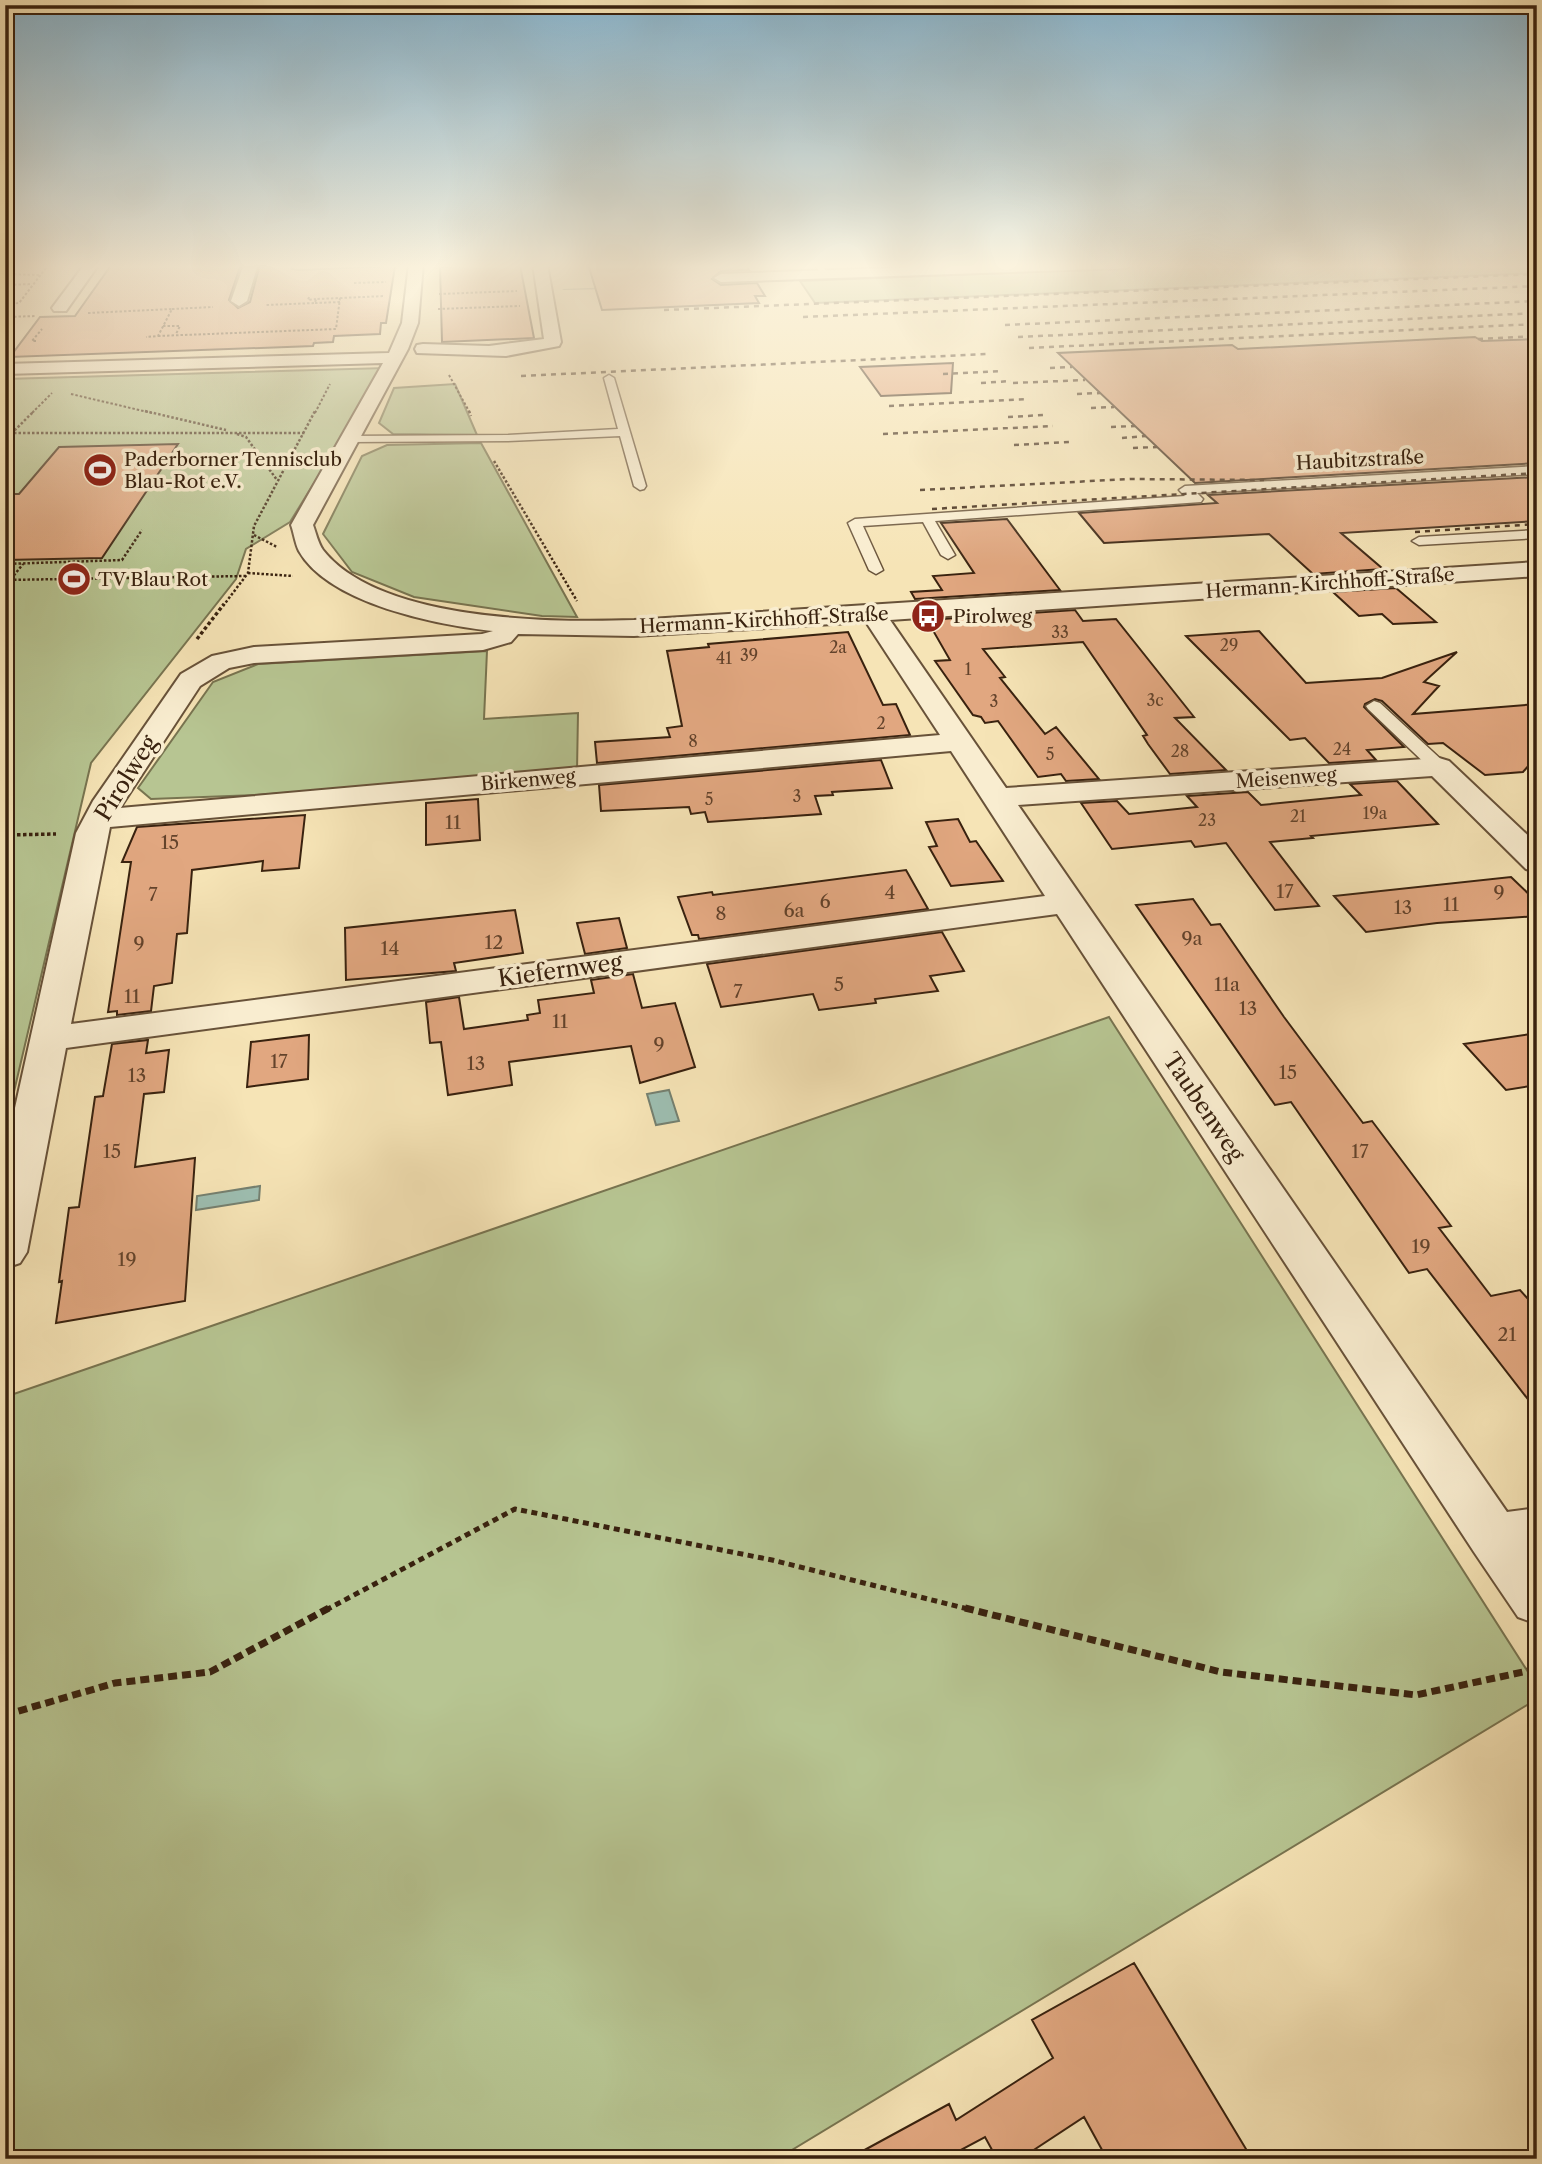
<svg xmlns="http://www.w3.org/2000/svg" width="1542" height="2164" font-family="'Libre Caslon Text',serif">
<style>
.green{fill:#b7c592;stroke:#787450;stroke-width:2}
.water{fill:#9dbeb1;stroke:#758070;stroke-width:2}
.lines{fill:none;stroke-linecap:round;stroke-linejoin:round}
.stream{fill:#758070;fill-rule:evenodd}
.building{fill:#e1a780;stroke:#39220f;stroke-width:2}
.service-casing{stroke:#685239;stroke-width:3}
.minor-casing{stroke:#685239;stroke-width:4}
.path-far4{stroke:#39220f;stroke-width:2;stroke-dasharray:2.5 2;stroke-linecap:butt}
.path-far3{stroke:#39220f;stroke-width:2.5;stroke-dasharray:2.5 2;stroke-linecap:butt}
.path-far2{stroke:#39220f;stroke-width:3.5;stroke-dasharray:3.5 2.5;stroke-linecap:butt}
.path-far1{stroke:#39220f;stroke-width:5;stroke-dasharray:6 4.5;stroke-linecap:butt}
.path{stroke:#39220f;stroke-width:7;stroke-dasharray:9 5;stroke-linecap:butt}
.service{fill:#f9edd0;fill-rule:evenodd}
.minor{fill:#f9edd0;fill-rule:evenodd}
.rail{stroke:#39220f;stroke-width:2.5;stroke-dasharray:5 5;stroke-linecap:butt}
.labels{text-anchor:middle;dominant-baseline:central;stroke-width:7;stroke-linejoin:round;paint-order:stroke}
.far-number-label{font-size:16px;fill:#63432b}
.far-poi-label{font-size:19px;fill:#39220f;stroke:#f9edd0;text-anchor:start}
.far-street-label{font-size:19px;fill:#39220f;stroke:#f9edd0}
.number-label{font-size:19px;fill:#63432b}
.street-label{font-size:23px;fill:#39220f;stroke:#f9edd0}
</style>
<rect width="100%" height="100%" fill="#f6e4b6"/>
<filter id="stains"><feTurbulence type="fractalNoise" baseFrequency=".00286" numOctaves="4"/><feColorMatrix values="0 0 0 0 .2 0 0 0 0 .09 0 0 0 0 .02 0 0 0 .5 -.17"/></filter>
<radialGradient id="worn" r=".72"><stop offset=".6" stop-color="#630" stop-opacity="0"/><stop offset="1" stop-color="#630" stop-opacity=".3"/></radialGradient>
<!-- green -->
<path class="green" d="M1235,264H1537V273L815,303L800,281Z
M385,368L290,522L246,549L236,579L91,763L5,1130V379Z
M455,384L477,435L393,434L379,423L394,388Z
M481,443L577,617L542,616L414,597L352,572L323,534L362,456L387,445Z
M487,651L484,719L578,713L577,771L257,795L151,799L138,788L213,682L258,664Z
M1109,1017L1537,1686V1699L777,2159H5V1397Z"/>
<!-- water -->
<path class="water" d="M669,1090L679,1121L656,1125L647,1094Z
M260,1186L259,1200L196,1210L197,1196Z"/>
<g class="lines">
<!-- stream -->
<path class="stream" d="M825,278L827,280L702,284L704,283Z
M612,287L614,289L562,290L564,289Z"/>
</g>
<!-- building -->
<path class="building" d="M112,264H241L229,300L238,308L250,302L260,264H294L292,269L298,270L395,266L386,323H381L380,334L334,336L333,342L314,343L313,346L10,357L40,317L75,316Z
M588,264H745L749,270L721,271L712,279L721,285L757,283L765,296H755L759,303L602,310Z
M498,265H520L534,338L442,342L440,267Z
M1475,337L1482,341L1537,339V463L1195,483L1058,353L1232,345L1238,349Z
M953,363L951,393L881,396L860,367Z
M178,444L102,558L5,560V494H19L59,447Z
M1537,477V521L1341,533L1383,569L1313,574L1269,534L1104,543L1079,513L1217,503L1208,495Z
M1007,519L1060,590L915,599L911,592L942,590L933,576L974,573L941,523Z
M1396,588L1436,622L1393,624L1382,614L1359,616L1333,592Z
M1075,610L1083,621L1116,619L1194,717L1175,718L1226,770L1170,774L1148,744L1143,736L1147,735L1083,642L983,649L1005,677L1000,678L1045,734L1056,727L1099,779L1066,781L1061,774L1038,777L998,721L985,723L981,717L973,715L935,661L950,660L927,620Z
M1259,631L1306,683L1382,678L1457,652L1424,682L1439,686L1413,714L1537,704V756L1523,772L1485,775L1443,743L1428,744L1382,701L1375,699L1365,704L1364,707L1404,747L1367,750L1376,760L1329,763L1305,738L1290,740L1186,636Z
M848,632L883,705L896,704L910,735L597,763L595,742L670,737L667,728L682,726L667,651L709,647L708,644Z
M881,760L892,788L832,792L833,795L815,796L821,814L708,822L705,812L691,814L689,807L601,811L599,785Z
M1397,781L1438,824L1311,836L1313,838L1270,842L1319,906L1275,910L1226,843L1195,847L1191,841L1112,849L1081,803L1117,801L1129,814L1197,807L1187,796L1248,792L1261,805L1361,795L1350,784Z
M478,799L480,840L426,845V803Z
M305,815L299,868L262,871L263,861L192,870L187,933L177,934L172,983L154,986L151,1011L117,1015V1011L108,1012L131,862H122L137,827Z
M958,819L970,842L976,841L1003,881L951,886L929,847L937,846L926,822Z
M906,870L928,909L699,939L698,935H692L678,897L712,892L713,895Z
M1511,877L1537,902V916L1437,923L1366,932L1334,896Z
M1193,899L1211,925L1220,924L1284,1017L1363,1123L1372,1121L1451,1226L1439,1228L1491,1296L1520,1290L1537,1309V1411L1427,1269L1409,1273L1291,1102L1275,1105L1136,905Z
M515,910L523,953L454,963L456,971L346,980L345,928Z
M619,918L627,948L585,954L577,923Z
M942,932L964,971L930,976L938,991L875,999L876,1003L819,1010L813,994L721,1007L707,964Z
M633,974L642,1008L675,1003L695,1067L640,1083L631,1046L509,1062L512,1085L448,1095L441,1042L430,1043L426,1002L459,997L464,1029L528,1020L527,1015L540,1013L538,1000L594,993L591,980Z
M1537,1033V1085L1506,1090L1464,1044Z
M309,1035L308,1079L247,1087L251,1042Z
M148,1040L146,1053L169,1050L164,1092L144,1094L135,1167L195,1158L185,1301L56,1323L62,1281L59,1282L69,1208L79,1207L95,1097L103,1096L112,1044Z
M1134,1963L1252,2159H1107L1084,2117L1020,2159H997L985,2137L944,2159H848L949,2104L956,2120L1053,2058L1032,2020Z"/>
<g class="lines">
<!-- service casing -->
<g class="service-casing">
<path id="service" d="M814,264H822L830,278H824Z
M609,375L614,378L646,486L644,489L640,490L634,486L620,436L508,441L350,442L344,439L350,436L508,435L618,429L604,378Z
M1537,466V474L1197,493L1203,499L1201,502L935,521L955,555L948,559L941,555L923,522L863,526L883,570L876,574L869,570L848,523L855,519L1185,496L1179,490L1185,486Z
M1537,530V538L1419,545L1412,541L1419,537Z
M1374,701L1380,703L1445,763L1448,767L1445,771H1433L1368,709L1366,706Z"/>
</g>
<!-- minor casing -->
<g class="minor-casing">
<path id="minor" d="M85,264H99L66,311H54L52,308Z
M244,264H258L247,301L239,306L231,301Z
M409,264H423L418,323L408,349L313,525C316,533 318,543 323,550C379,621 550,623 634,620L1537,562V576L890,620L1006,788L1439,758L1449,761L1537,844V872L1526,869L1432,776L1018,805L1507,1512L1537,1508V1624L1518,1617L1474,1552L1057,914L66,1048L27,1252L20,1263L5,1268V1153L76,833L93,801L181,674L212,656L254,647L482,634L493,631C438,625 329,604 299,551C295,543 294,533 291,525L383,363L5,374V364L389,353L402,323ZM866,622L940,735L120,808L200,686L229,668L254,663L483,650L511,642L518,634L634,636ZM951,751L1045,896L71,1024L110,827Z
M533,264H547L561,342L559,346L506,356L417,353L415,349L417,345L423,344L489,346L544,339Z
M1000,264H1133L1126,268L721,282L714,278L721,274Z"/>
</g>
<!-- path-far4 -->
<path class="path-far4" d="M357,266L390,265
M643,266L693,264
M5,274L41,275
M354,283L386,282
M5,285L32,284
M439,294L517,291
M309,297L308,300L316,299
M340,298L385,296
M315,303L340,302
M172,309L213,307
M438,309L520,306
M5,310L10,304L19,303L49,264
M88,313L172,309L158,336L146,337
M5,317L36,316
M163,326H180L176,334
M158,336L336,329L340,298L316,299L315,303L266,305
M36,341H32L42,329
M449,375L470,413
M71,394L152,413
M32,413L52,393
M315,413L330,384"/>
<!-- path-far3 -->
<path class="path-far3" d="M145,411L226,430
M469,411L471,416
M5,433H305
M237,434L246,437L277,480
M5,440L34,411
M494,461L577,601
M254,535L277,547
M5,564L122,560L142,530
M248,573L293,576
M11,579L23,564
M5,580L245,576
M223,606L248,573L254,526L315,411"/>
<!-- path-far2 -->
<path class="path-far2" d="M197,639L224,604
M5,835L56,834"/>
<!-- path-far1 -->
<path class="path-far1" d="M326,1610L515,1509L772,1560L972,1610"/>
<!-- path -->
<path class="path" d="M965,1608L1221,1672L1416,1695L1537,1669
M5,1715L115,1683L210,1672L329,1608"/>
<!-- service -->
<use href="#service" class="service"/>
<!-- minor -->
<use href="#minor" class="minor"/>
<!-- rail -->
<path class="rail" d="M664,310L1537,274
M803,317L1537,286
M1005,325L1537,301
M1018,337L1537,313
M1478,339L1537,336
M1029,348L1537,324
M1050,368L1072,367
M943,374L1001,371
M521,376L986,354
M981,383L1011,381
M1013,383L1085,380
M1077,394L1100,393
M889,406L1028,399
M1091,408L1114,407
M1008,417L1044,415
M1111,427L1135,426
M883,434L1053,426
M1122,438L1146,436
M1014,445L1069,442
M1133,448L1157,447
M920,490L1130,479L1264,480
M932,509L1537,473
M1415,532L1537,524"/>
</g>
<!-- sky -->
<linearGradient id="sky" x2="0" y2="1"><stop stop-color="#8ab8d2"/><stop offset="0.47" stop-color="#fbf3de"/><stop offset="1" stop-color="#fbf3de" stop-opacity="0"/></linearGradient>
<rect width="1542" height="567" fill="url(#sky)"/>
<!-- icons -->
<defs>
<g id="stadium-disc" transform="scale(1.75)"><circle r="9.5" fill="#8f2418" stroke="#f9edd0"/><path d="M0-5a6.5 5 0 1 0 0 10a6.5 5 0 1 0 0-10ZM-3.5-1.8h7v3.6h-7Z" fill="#fff"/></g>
<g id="bus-disc" transform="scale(1.75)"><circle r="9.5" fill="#8f2418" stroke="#f9edd0"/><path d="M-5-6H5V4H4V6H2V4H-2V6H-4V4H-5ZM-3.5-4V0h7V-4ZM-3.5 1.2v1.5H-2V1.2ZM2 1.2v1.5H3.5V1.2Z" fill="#fff"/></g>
</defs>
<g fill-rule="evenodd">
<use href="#stadium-disc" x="100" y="470"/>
<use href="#stadium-disc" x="74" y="579"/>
<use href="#bus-disc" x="928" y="616"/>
</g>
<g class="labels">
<!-- far-number labels -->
<g class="far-number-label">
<text x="1060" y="632">33</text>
<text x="1229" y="645">29</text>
<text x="838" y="647">2a</text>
<text x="749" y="655">39</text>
<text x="724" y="658">41</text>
<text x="968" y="669">1</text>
<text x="1155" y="700">3c</text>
<text x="994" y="701">3</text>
<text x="881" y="723">2</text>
<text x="693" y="741">8</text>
<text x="1342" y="749">24</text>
<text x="1180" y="751">28</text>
<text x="1050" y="754">5</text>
<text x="797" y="796">3</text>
<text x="709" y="799">5</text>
<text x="1375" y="813">19a</text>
<text x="1298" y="816">21</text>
<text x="1207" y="820">23</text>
</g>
<!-- far-poi labels -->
<g class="far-poi-label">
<text x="124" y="459">Paderborner Tennisclub<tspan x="124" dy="22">Blau-Rot e.V.</tspan></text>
<text x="98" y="579">TV Blau Rot</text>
<text x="953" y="616">Pirolweg</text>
</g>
<!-- far-street labels -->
<g class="far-street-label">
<text transform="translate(1360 460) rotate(-3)">Haubitzstraße</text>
<text transform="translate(1330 583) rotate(-4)">Hermann-Kirchhoff-Straße</text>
<text transform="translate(764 620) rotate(-3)">Hermann-Kirchhoff-Straße</text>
<text transform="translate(1286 778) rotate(-4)">Meisenweg</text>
<text transform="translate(528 780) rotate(-5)">Birkenweg</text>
</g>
<!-- number labels -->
<g class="number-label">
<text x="453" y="822">11</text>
<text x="170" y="842">15</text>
<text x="1285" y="891">17</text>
<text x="890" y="892">4</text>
<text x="1499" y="892">9</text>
<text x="153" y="894">7</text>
<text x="825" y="901">6</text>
<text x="1451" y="904">11</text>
<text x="1403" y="907">13</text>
<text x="794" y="910">6a</text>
<text x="721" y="913">8</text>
<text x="1192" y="938">9a</text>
<text x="494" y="942">12</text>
<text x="139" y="943">9</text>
<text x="390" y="948">14</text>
<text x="839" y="984">5</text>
<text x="1227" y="984">11a</text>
<text x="738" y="991">7</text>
<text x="132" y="996">11</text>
<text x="1248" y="1008">13</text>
<text x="560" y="1021">11</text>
<text x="659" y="1044">9</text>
<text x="279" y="1061">17</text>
<text x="476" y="1063">13</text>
<text x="1288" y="1072">15</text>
<text x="137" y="1075">13</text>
<text x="112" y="1151">15</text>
<text x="1360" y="1151">17</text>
<text x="1421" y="1246">19</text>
<text x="127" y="1259">19</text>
<text x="1507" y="1334">21</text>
</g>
<!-- street labels -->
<g class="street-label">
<text transform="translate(126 778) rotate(-58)">Pirolweg</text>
<text transform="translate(560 970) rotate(-8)">Kiefernweg</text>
<text transform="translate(1204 1107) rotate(56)">Taubenweg</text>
</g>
</g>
<!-- margin -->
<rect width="1542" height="2164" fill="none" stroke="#f6e4b6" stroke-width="28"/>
<rect x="7" y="7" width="1528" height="2150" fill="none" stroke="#39220f" stroke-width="3.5"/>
<rect x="14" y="14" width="1514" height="2136" fill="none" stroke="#39220f" stroke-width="2"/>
<rect width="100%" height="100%" filter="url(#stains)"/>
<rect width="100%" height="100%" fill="url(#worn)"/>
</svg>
